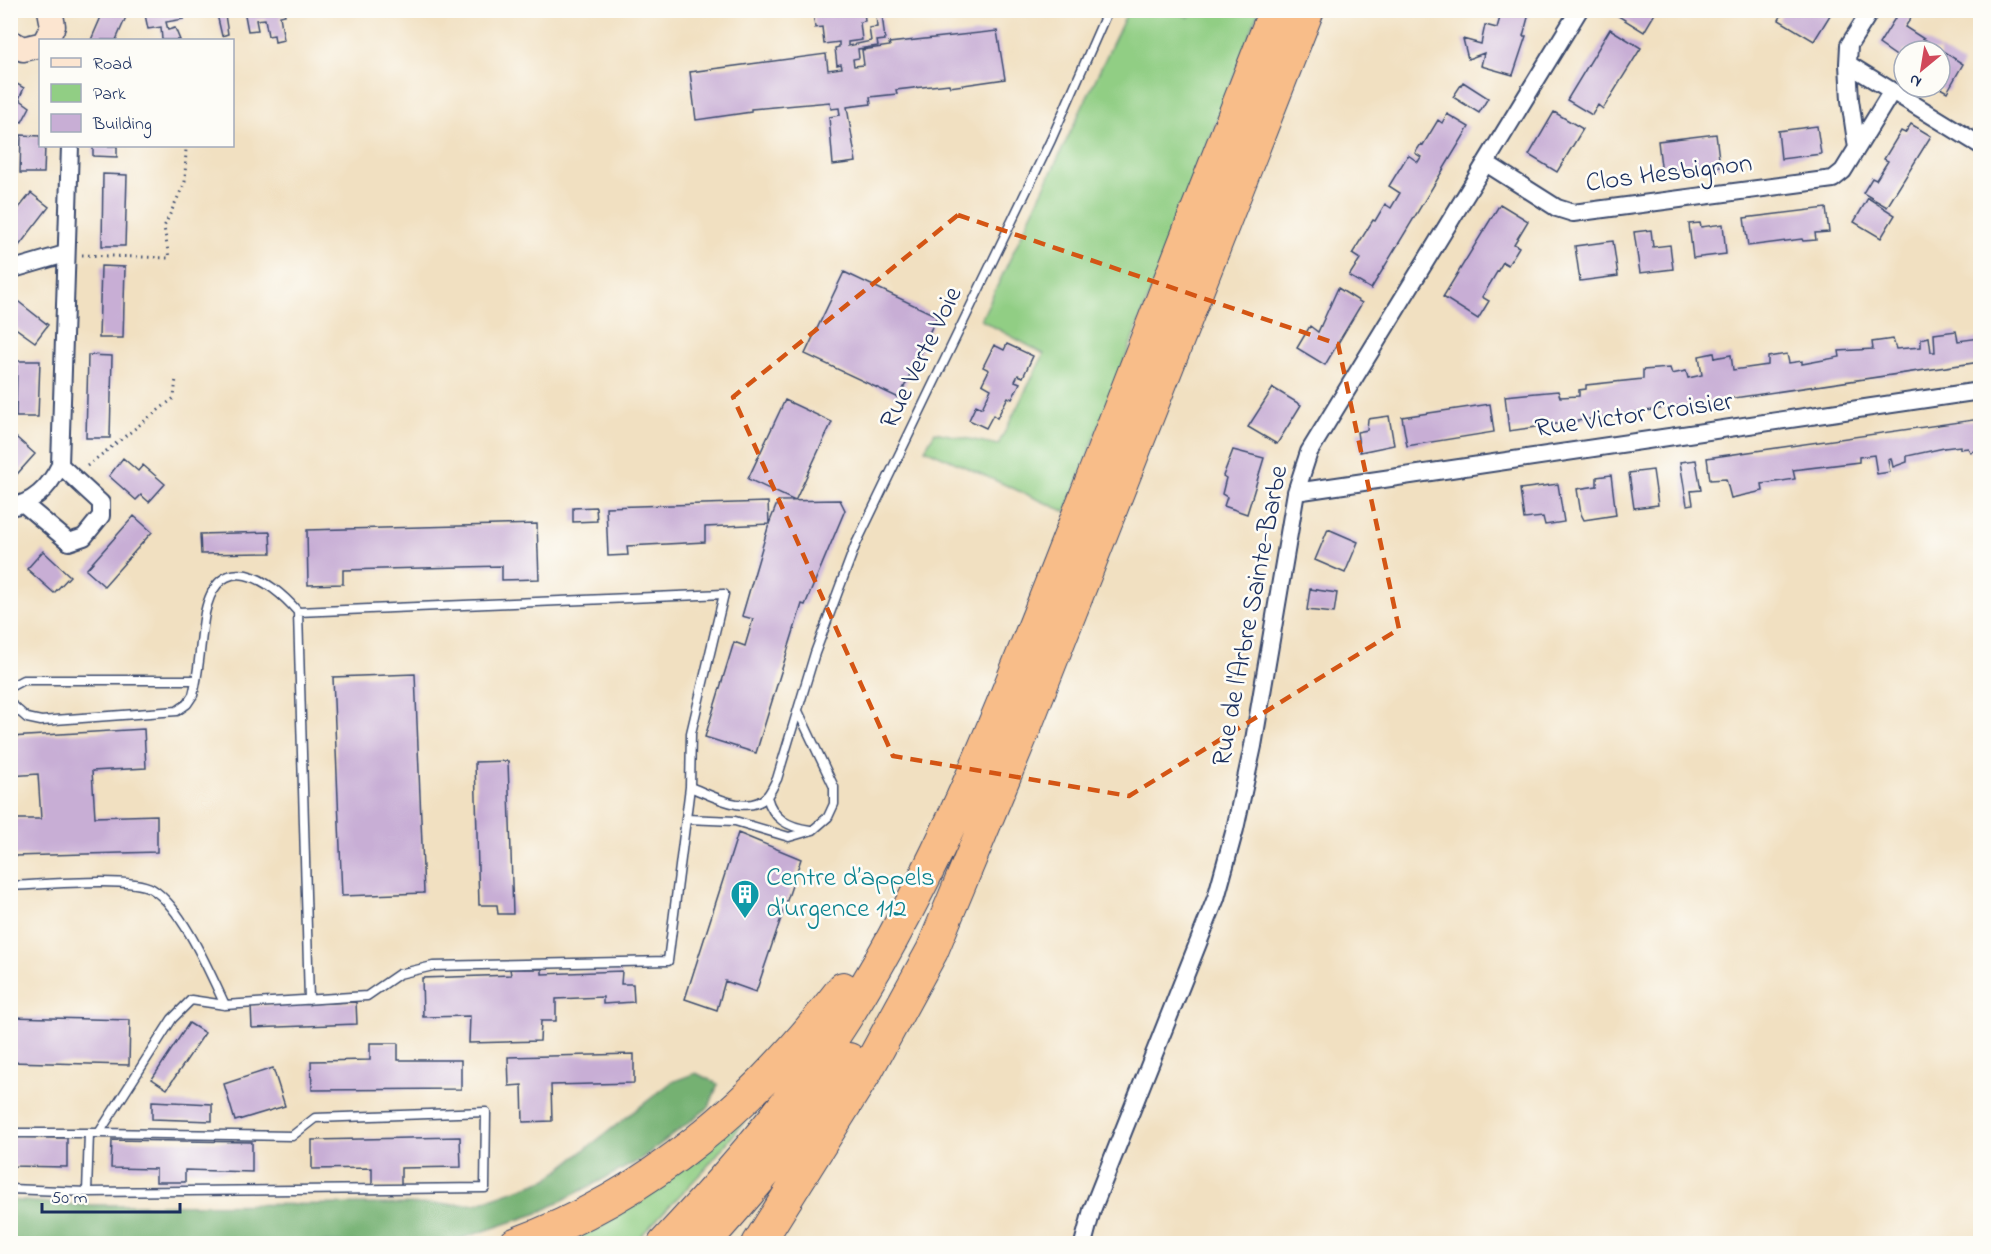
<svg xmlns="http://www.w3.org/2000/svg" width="1991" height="1254" font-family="'Indie Flower',sans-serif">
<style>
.green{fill:#91ce84;stroke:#567e71;stroke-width:1.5}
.forest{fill:#74b172;stroke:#487068;stroke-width:1.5}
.building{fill:#c8aed5}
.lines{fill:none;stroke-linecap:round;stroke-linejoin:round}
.lane-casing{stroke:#3b4a6d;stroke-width:11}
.street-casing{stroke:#3b4a6d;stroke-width:20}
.secondary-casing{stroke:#3b4a6d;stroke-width:27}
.highway-casing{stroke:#3b4a6d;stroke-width:34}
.path{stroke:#3b4a6d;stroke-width:3;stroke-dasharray:1.5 4.5;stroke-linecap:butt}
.lane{stroke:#fff;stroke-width:8}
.street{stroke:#fff;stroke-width:16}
.secondary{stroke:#fce5d0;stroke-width:24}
.highway{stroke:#f8bd89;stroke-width:32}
.marked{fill:none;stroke:#d45514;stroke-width:4.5;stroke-dasharray:12 8;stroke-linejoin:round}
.labels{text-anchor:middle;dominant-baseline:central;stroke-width:5;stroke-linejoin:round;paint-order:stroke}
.street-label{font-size:27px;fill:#1b2f5e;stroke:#fdfcf7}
.culture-label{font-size:27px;fill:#0d838f;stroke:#fdfcf7;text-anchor:start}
</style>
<rect width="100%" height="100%" fill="#fdfcf7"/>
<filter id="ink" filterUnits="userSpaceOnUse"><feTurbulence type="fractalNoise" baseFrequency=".0167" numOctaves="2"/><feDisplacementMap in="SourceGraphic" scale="12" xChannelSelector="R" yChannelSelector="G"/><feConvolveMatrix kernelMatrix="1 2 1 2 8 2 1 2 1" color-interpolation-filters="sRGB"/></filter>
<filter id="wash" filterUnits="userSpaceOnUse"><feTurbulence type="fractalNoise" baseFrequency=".008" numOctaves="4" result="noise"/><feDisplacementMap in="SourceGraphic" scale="24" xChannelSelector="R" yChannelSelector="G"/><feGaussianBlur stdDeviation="1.35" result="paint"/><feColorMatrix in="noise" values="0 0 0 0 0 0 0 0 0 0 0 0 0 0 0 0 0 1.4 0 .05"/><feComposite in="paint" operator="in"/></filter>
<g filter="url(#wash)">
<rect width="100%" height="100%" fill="#f1e0c1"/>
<!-- green -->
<path class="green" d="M1128,11H1172L1189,17L1192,11H1259L1066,512L925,449L935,432L998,445L1044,354L981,320Z
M751,1114L706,1168L634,1243L552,1244Z"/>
<!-- forest -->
<path class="forest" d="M696,1073L718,1084L709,1107L638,1161L538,1213L448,1243H11V1200L78,1205L476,1204L547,1179L672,1082Z"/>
<g id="blocks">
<!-- building -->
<path class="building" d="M104,10H129L116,40H91Z
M144,10H183L184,19L166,22L168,30L175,28L180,40H162L161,27L148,29Z
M216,10H236L237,13L225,15L228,34L222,36Z
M244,10H284L285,15L280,16L284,40L275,42L274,35L268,36L265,19L256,20L258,30L248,31Z
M813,10H864L865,21L860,22L862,40L848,42V46L871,41L869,28L877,27L876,14H882L885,40L877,41L878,46L858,49L859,58L853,59L854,66L864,65L862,50L890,46L889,43L997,31L1005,79L950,87L949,84L896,90L897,94L870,97L871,104L847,107L856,162L833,165L829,117L840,115L839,108L831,109L830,102L751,109V112L696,120L690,72L826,54L828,70L842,68L841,64L837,65L835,48L839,47V42L824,44L822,27L815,28Z
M1493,10H1530L1523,36H1526L1513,75L1481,66L1484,53L1468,59L1463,39L1481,44L1485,25L1497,28L1501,14Z
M1617,10H1657L1644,32L1615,14Z
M1784,10H1829L1832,12L1814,41L1779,20Z
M1900,10L1911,18L1905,27L1963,64L1947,92L1940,88V51H1904V66L1900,63L1902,60L1879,44Z
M1610,29L1641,48L1603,109L1598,105L1592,115L1567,100Z
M10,80L24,88L19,99L30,107L22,122L10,117Z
M1463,82L1488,98L1479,113L1453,97Z
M1554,112L1583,129L1557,172L1529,155Z
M1447,114L1469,127L1371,289L1349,276L1360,259L1352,254L1373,220L1375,221L1385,204L1391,208L1400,193L1389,186L1408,155L1418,162L1421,157L1415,153L1421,144L1423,145L1438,120L1442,123Z
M1911,124L1931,136L1887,207L1863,193L1872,178L1876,180L1888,161L1884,159L1901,131L1905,133Z
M1817,126L1821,154L1781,159L1778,131Z
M1716,134L1720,167L1662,174L1658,141Z
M21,135L40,136V146H45L44,173H20Z
M93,146H117V157L93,156Z
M103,174L127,175L125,246H102Z
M31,193L49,207L15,251L10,247V219Z
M1868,198L1895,215L1881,238L1854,222Z
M1500,204L1528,221L1514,244L1519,247L1508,265L1503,262L1482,297L1489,301L1478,319L1443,297Z
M1826,208L1829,232L1815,233L1816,240L1803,241L1802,239L1748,246L1744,218Z
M1700,223L1701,227L1723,224L1726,254L1693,258L1689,224Z
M1651,230L1653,247L1670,245L1673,269L1640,273L1634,232Z
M1613,241L1618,276L1580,281L1575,246Z
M101,266L125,267L123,338H99Z
M844,272L937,316L899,398L805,354Z
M1338,288L1362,303L1325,365L1297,348L1310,326L1318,332Z
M10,295L48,325L35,342L10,324Z
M1956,331L1958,341L1980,338V362L1509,431L1505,396L1558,391L1560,397L1579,396V390L1586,389V385L1643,379V370L1656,369L1670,368L1672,374L1686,371L1688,378L1702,375L1699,356L1714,353L1715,358L1731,355L1733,370L1768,365V357L1787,354L1789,363L1802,361V364L1840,357L1839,351L1873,349L1872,342L1893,339L1896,349L1921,347V339L1929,337L1931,352H1935L1934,334Z
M1007,344L1033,356L1023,377L1018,375L1015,381L1020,383L1012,399L1008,397L997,418L993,415L986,428L969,420L976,405L982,408L991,389L982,384L989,370L983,367L994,345L1004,350Z
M88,355L112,356L110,438H86Z
M17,361H40L38,417H16Z
M1273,388L1301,405L1277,444L1248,427Z
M785,400L832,422L795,501L748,479Z
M1490,404L1494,432L1407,446L1402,417Z
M1389,416L1394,445L1360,452L1357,432L1367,430L1368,419Z
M1980,419V450L1970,452L1968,448L1960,449V446L1944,448L1907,456V462L1893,467L1891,458L1888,459L1890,472L1877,474L1874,455L1859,457V462L1793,470L1795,479L1762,484L1763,491L1731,498L1726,479L1710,480L1707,458Z
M17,438L35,454L10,482V445Z
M1233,450L1264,458L1247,514L1224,506L1227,497L1222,494L1226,478L1223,476Z
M123,458L138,471L143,465L165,484L149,502L141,495L136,500L109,476Z
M1696,460L1701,490L1691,491L1693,504L1687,505L1680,462Z
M1653,470L1658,505L1634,508L1629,473Z
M1611,475L1616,515L1584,520L1581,514L1577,489L1597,486V477Z
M1558,484L1564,522L1545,525L1543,517L1524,519L1520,489Z
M840,500L845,510L805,605L802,604L756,753L705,737L734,642L745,646L753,619L742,616L769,524L705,527V542L627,546L628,555L608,556L606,507L768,502L769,524L778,501Z
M596,507L597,521L573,522V508Z
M134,516L152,532L104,586L86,570Z
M537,524L539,579L502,580V566L343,570V584L308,585L307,530Z
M1328,529L1358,542L1345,573L1315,560Z
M270,532L271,553L201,554L200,534Z
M43,551L70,576L54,593L27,569Z
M1310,589L1337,593L1334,613L1307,610Z
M415,674L424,893L342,896L333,677Z
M144,729L146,768L92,771L95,817L157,815V852L14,856L12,819H41L38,774L10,776V737Z
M508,761L513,914H498L497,905H479L475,762Z
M738,833L801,859L756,992L725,981L717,1010L685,999Z
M510,969H542V974L622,971L621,984H633L634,1002L603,1004V997L556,999V1021H541L540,1041L469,1043L470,1016L423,1017L422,978L511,975Z
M356,1002L357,1024L252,1028L251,1006Z
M10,1017L130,1020L129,1065L10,1062Z
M189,1023L205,1033L167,1089L152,1079Z
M370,1043H398V1060H461V1089L312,1090L311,1061L370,1060Z
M634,1054V1083L551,1085L552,1121L523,1122L522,1085L509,1086L508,1057Z
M273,1068L285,1106L235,1121L224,1084Z
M152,1101L212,1104V1121L152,1119Z
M10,1137L67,1138V1167L10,1166Z
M460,1137L461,1167L401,1168V1185H372V1168L312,1169V1140Z
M112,1140L252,1142V1172L185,1170V1182H156V1169L111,1168Z"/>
</g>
</g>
<g filter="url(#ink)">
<use href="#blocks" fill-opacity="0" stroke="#3b4a6d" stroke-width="1.5"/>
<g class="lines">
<!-- lane casing -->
<g class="lane-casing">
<path id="lane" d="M10,687L23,680H196
M10,703L27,718L41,721L177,711L187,704L193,695C200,668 200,641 205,613C219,547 269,578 298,612
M690,787C711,795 748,817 767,796C771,792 774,784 777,779L815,653L855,546L1051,140L1108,10
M767,797C773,819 788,827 810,830
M686,819L735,821L789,837L813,830L828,817L834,804V787L798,711
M10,886C40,885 131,876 152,889C182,907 210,973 225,1005
M10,1133H99L172,1019L191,1000L225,1005L367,996L399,974L433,966L668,961L690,787L691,733L724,594L298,612L309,1000
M10,1189L87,1192L89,1133
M87,1192L485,1188L486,1112L315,1118L292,1136L99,1133"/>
</g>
<!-- street casing -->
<g class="street-casing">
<path id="street" d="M1848,64L1850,100L1857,148
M1892,91L1980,145
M1486,163L1557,208L1573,213L1833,179L1843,171L1892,91L1848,64L1849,45L1871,10
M10,270L65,254
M1296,492L1980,391
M25,505L69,542L84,537L101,516V503L60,465
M10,507C34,503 50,486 60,465L70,146
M1083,1244L1092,1210L1216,898L1235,829L1253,746L1296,492L1309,452L1579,10"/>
</g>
<!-- secondary casing -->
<g class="secondary-casing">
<path id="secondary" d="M46,40L53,26L50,10
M10,42L23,49L40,45"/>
</g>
<!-- highway casing -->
<g class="highway-casing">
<path id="highway" d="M515,1244C652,1194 756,1102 843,988
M664,1244C732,1172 795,1099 847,1016C949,854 1015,674 1085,497C1148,335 1211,173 1275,10
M703,1244C756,1186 806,1126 849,1059
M758,1244L867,1070L932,951L1026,725L1308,10"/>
</g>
<!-- path -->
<path class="path" d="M82,255L169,258L164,227L185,182L186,146
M87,466L174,398L176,378"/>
<!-- lane -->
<use href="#lane" class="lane"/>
<!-- street -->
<use href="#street" class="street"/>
<!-- secondary -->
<use href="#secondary" class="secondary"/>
<!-- highway -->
<use href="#highway" class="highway"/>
</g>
</g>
<!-- marked area -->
<path class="marked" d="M958,215L1338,344L1399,629L1129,796L893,756L733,397Z"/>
<!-- icons -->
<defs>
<g id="building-pin" transform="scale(1.5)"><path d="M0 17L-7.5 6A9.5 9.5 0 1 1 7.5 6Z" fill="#0f9aa8" stroke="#fdfcf7"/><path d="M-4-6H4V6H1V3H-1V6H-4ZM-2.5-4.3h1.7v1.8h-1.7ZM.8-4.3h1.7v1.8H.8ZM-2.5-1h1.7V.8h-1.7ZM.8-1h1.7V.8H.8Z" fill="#fff"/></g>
</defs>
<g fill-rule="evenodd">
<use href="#building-pin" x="745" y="894"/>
</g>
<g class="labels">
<!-- street labels -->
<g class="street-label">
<text transform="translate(1669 174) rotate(-7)">Clos Hesbignon</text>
<text transform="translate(922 358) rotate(-64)">Rue Verte Voie</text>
<text transform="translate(1634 416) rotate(-8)">Rue Victor Croisier</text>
<text transform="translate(1251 616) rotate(-79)">Rue de l'Arbre Sainte-Barbe</text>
</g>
<!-- culture labels -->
<g class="culture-label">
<text x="766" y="878">Centre d’appels<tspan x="766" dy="31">d’urgence 112</tspan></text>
</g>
</g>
<!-- margin -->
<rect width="1991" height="1254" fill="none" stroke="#fdfcf7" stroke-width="36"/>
<!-- legend -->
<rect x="39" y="39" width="195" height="108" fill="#fdfcf7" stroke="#a3aaba" stroke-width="1.5"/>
<rect x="51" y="58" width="30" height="9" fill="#fce5d0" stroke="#a3aaba" stroke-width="1.5"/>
<text x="93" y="69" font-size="18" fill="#1b2f5e">Road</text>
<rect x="51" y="84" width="30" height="18" fill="#91ce84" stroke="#a3aaba" stroke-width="1.5"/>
<text x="93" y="99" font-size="18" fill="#1b2f5e">Park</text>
<rect x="51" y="114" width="30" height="18" fill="#c8aed5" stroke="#a3aaba" stroke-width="1.5"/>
<text x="93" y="129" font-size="18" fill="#1b2f5e">Building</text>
<!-- north arrow -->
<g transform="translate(1922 69) rotate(210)"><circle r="28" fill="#fdfcf7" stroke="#a3aaba" stroke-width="1.5"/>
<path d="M0-4.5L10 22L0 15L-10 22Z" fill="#d1495b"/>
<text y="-9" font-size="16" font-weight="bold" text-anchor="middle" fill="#1b2f5e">N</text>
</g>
<!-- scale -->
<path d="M42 1203v9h138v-9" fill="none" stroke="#1b2f5e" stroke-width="3"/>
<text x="51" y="1203" font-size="18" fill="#1b2f5e" stroke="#fdfcf7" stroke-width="4.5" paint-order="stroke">50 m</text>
</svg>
